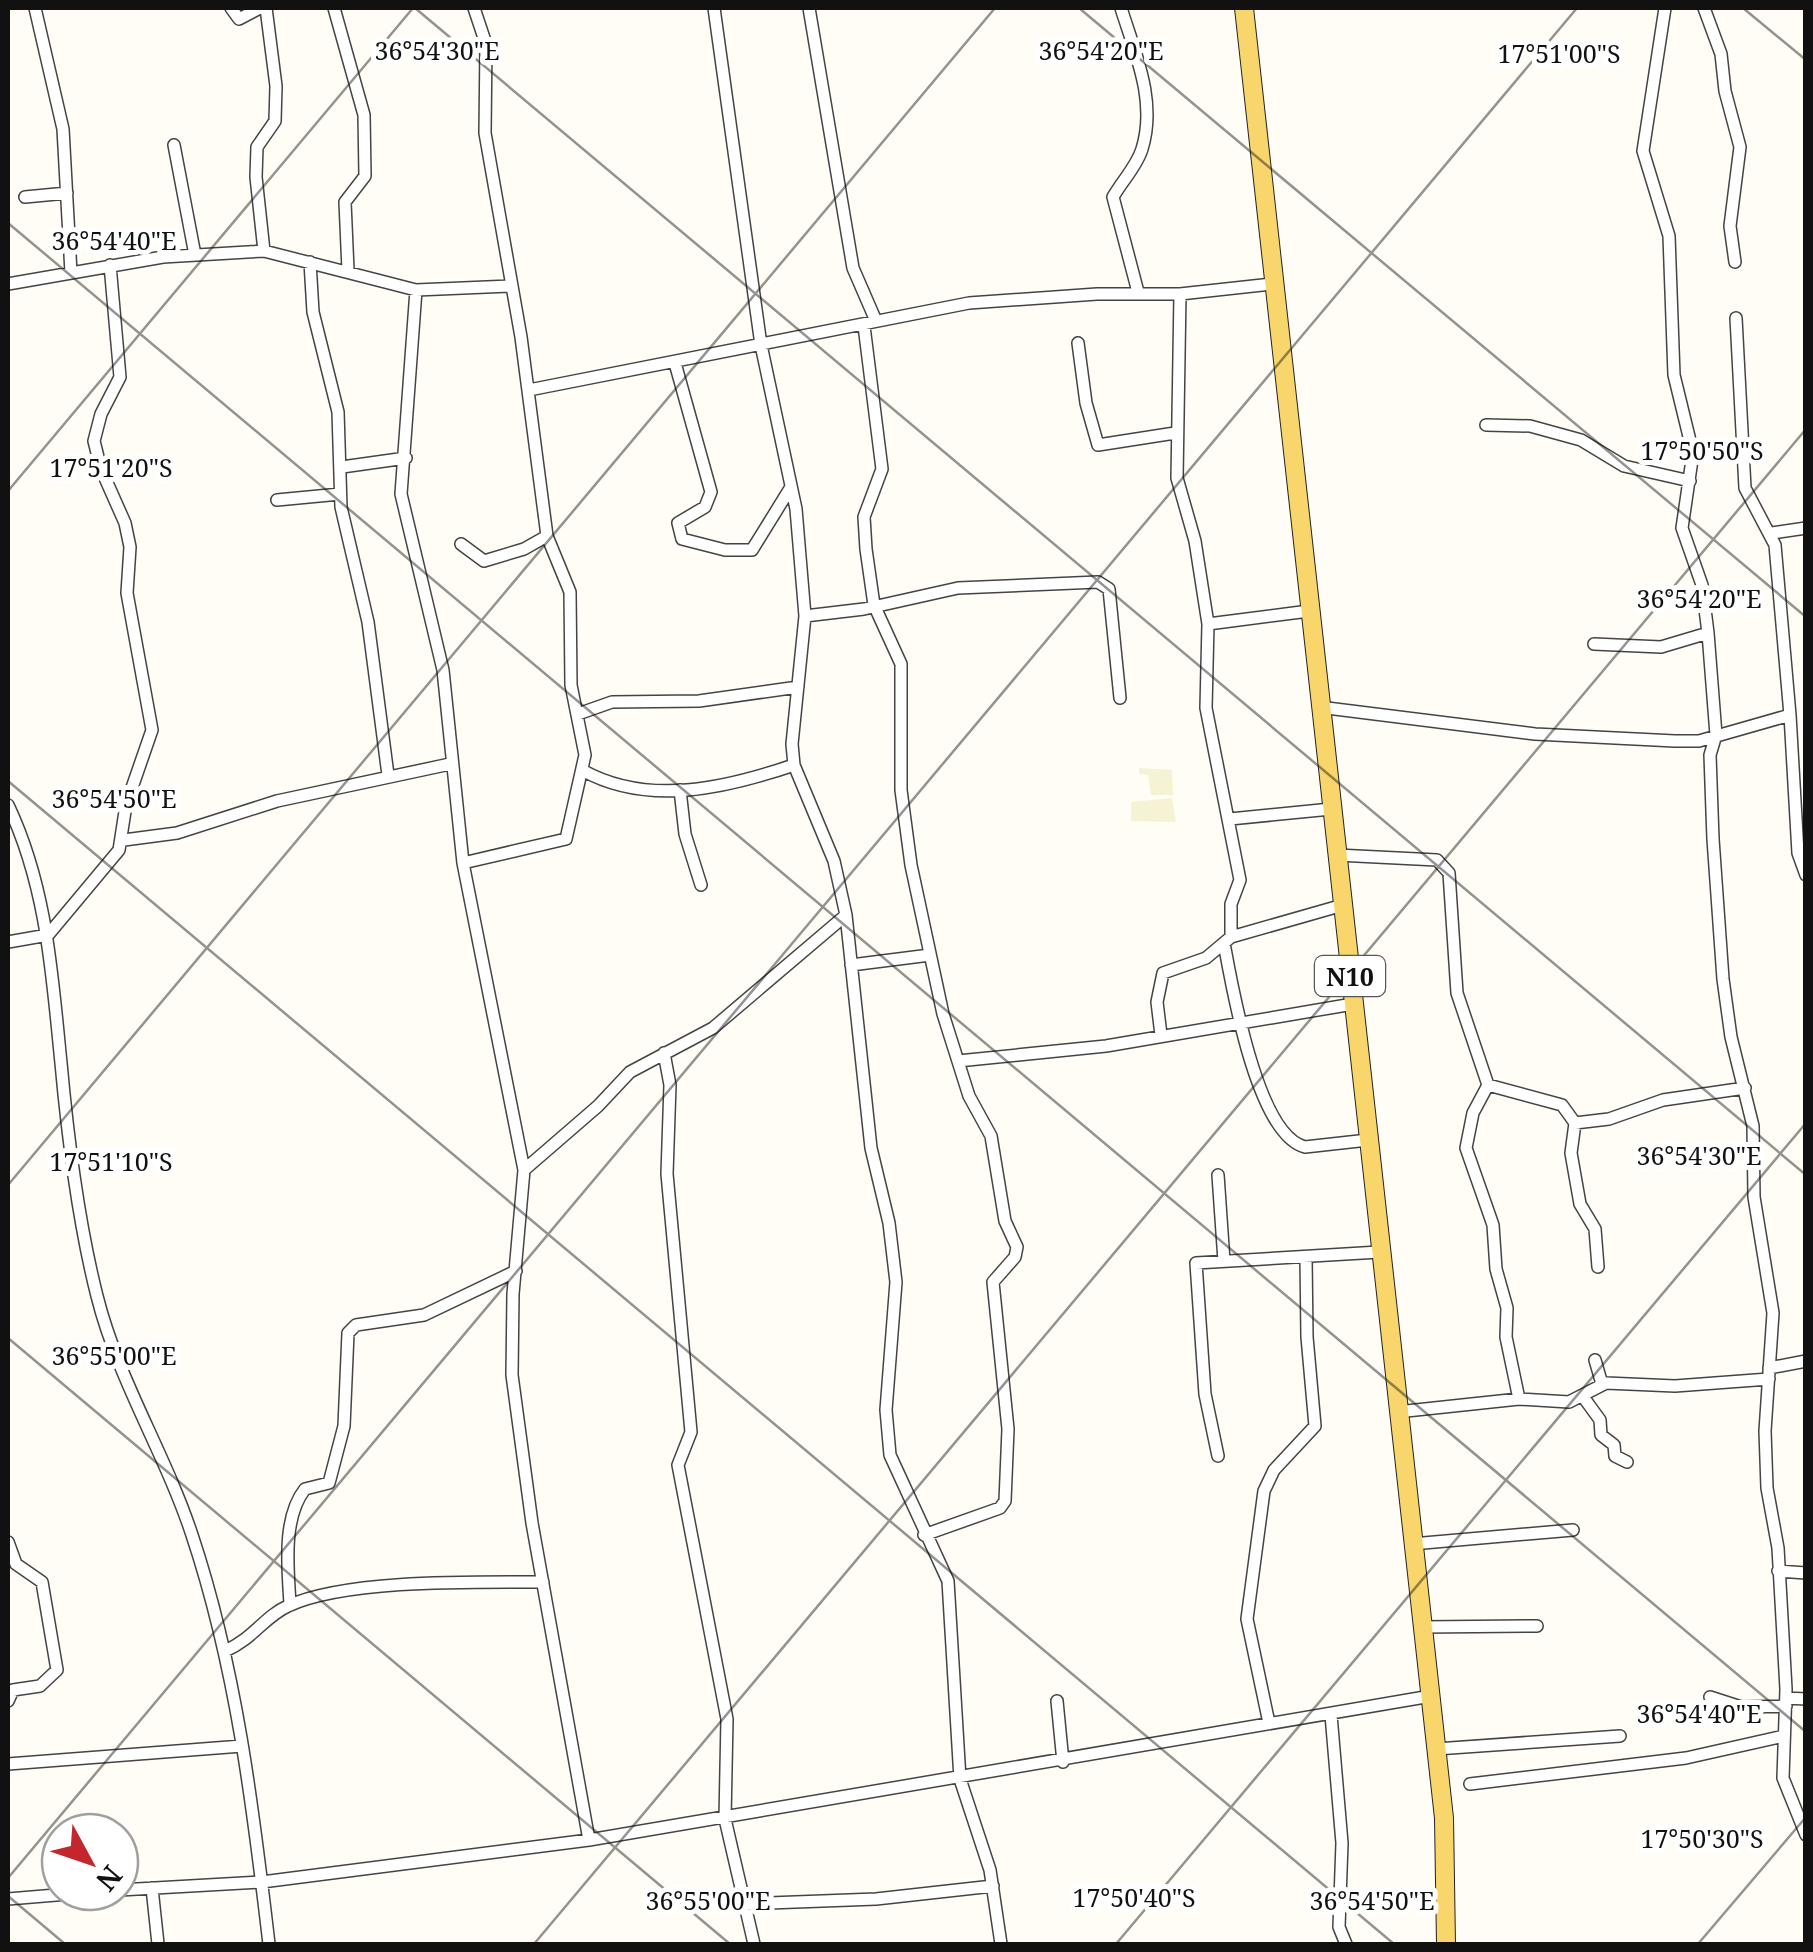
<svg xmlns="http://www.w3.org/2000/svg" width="1813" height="1952" font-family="'Noto Serif',serif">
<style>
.farmland{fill:#f6f3d4}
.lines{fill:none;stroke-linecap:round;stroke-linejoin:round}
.street-casing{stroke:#444;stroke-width:14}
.primary-casing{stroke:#222;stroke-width:20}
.street{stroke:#fff;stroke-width:11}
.primary{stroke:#f9d66b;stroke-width:18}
.ticks{fill:none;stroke:#111;stroke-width:2.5;stroke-opacity:0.45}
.labels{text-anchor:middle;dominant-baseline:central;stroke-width:10;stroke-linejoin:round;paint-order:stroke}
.shield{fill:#fff;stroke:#585858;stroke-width:2.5}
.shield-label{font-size:25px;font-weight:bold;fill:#111}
.ticks-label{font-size:25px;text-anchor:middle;fill:#111;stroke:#fff;stroke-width:10;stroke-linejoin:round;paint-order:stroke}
</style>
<rect width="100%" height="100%" fill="#fffdf5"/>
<!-- farmland -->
<path class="farmland" d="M1139,768L1172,770L1173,795H1151L1148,775L1139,774Z
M1172,798L1176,822L1131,821V802Z"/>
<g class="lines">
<!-- street casing -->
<g class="street-casing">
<path id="street" d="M35,8L63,129L71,273
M231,8L239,19L260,8
M334,8L364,115L365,176L345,202L348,270
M474,8L486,44L485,133L521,337L547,536L570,592L571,685L585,755L566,839L463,863L524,1170L513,1294L512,1375L532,1523L589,1840
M714,8L761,345L796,509L805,616L792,744L794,765L834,861L846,915L871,1148L889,1223L896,1282L886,1410L890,1455L948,1581L960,1779L990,1870L1001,1944
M809,8L853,268L876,321
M1121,8C1135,53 1157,101 1142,149C1137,166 1122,181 1113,197L1138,292
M1665,8L1643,151L1669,236L1674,375L1693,453L1682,528L1702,585L1708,633L1716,735L1710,755L1713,839L1723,979L1731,1037L1753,1126L1754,1197L1773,1313L1765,1431L1767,1488L1778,1548L1786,1689L1783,1778L1806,1835
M1704,8L1721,54L1725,91L1740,147L1730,226L1735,262
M174,145L195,255
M25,197L67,193
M264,251L256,177L257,147L275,121L276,86L266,8
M310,262L313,312L338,412L341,507L368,622L388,775
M8,284L163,257L264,251L416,290L512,286
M416,290L401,494L443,670L463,863
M1180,294L1177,478L1195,541L1208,624
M864,326L882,469L864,517L866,549L874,605L901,664V790L911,865L943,1014L969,1096L991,1136L1005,1221L1017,1247L1015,1257L993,1282L1008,1429L1005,1501L1000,1508L924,1535
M1078,343L1086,403L1098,445L1175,433
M675,363L711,492L705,507L678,523L682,539L725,550H752L791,487
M529,390L969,303L1097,294H1180L1272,284
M1486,425L1530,426L1581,440L1624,466L1690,481
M342,467L406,458
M277,500L340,494
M1772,533L1806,528
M461,544L484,561L524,549L547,536
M805,616L864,609L958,588L1098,582L1109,589L1120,698
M1594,644L1661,647L1708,633
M1319,707L1535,734L1675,741H1699L1790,715L1775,545L1745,488L1736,318
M578,714L612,702L699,701L798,687
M1790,715L1798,853L1806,875
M582,770C648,807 726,788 794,765
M680,790L685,834L701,885
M8,805C47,887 52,975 61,1063C68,1140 78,1221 97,1296C118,1380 165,1453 192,1535C236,1667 253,1807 269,1944
M1230,819L1331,809
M124,840L177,833L277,801L450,764
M1337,855L1437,860L1449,873L1457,993L1488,1085L1473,1113L1466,1148L1493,1225L1496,1269L1507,1308L1506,1337L1519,1399
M1231,937V904L1240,880L1206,708L1208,624L1309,611
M8,942L48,935L119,850L126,805L152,730L127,593L130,547L125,523L101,469L94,441L101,414L120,377L110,265
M1224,943C1232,987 1257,1135 1305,1147L1368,1140
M851,965L930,955
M1161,1035L1157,1002L1163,973L1206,958L1231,937L1343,905
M664,1053L670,1085L667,1174L691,1432L678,1465L727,1719L725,1819L754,1944
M958,1061L1106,1046L1353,1004
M1488,1085L1562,1105L1575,1123L1609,1119L1663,1100L1745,1088
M1575,1123L1571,1153L1580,1204L1595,1229L1598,1267
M524,1170L598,1106L630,1072L713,1028L846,915
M1218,1175L1224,1261
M1595,1360L1602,1384
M1769,1368L1806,1361
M1584,1398L1600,1420L1601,1435L1614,1445L1615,1456L1627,1462
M1397,1412L1519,1399L1569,1402L1606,1383L1675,1386L1769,1379
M1218,1456L1205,1394L1196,1263L1379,1252
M8,1542L16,1564L42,1582L57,1670L40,1686L13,1690L8,1701
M1412,1544L1573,1530
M1778,1571L1806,1573
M290,1604C288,1569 282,1518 305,1489L329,1483L344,1426L348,1333L356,1325L424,1315L516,1271
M1423,1627L1537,1626
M225,1651C253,1639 265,1616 288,1606C346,1579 476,1582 543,1582
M1710,1697L1741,1707L1786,1706
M1786,1698L1806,1699
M1057,1701L1063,1762
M1331,1715L1342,1843L1339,1927L1346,1944
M1269,1723L1247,1619L1264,1491L1274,1470L1315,1426L1307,1337L1306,1257
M1436,1749L1620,1736
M8,1764L242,1746
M1470,1784L1686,1758L1784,1736
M152,1888L158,1944
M120,1890L262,1882L589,1840L1431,1696
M8,1899L92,1892
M745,1904L876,1899L993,1886"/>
</g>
<!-- primary casing -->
<g class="primary-casing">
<path id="primary" d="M1244,8L1444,1818L1446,1944"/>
</g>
<!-- street -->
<use href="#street" class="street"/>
<!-- primary -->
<use href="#primary" class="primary"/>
</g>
<!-- ticks -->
<path class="ticks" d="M415,8L1806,1175M1079,8L1806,617M1743,8L1806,60M8,223L1806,1732M8,491L413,8M8,781L1394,1944M8,1185L995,8M8,1338L730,1944M8,1878L1577,8M8,1896L65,1944M534,1944L1806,429M1116,1944L1806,1123M1698,1944L1806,1817"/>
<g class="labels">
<!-- shield labels -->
<rect class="shield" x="1315" y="956" width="70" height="40" rx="8"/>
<g class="shield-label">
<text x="1350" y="976">N10</text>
</g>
</g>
<g class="ticks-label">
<text x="437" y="60">36°54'30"E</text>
<text x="1101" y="60">36°54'20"E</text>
<text x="1559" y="63">17°51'00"S</text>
<text x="114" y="250">36°54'40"E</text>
<text x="1702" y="460">17°50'50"S</text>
<text x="111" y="477">17°51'20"S</text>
<text x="1699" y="608">36°54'20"E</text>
<text x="114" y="808">36°54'50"E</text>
<text x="1699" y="1165">36°54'30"E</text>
<text x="111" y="1171">17°51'10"S</text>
<text x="114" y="1365">36°55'00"E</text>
<text x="1699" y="1723">36°54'40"E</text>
<text x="1702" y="1848">17°50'30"S</text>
<text x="1134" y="1907">17°50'40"S</text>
<text x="708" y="1910">36°55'00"E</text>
<text x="1372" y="1910">36°54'50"E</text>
</g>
<!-- border -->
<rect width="1813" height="1952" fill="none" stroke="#111111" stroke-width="20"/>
<!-- north arrow -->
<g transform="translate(90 1862) rotate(130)"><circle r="48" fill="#ffffff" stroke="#a0a0a0" stroke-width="2.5"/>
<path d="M0-8L18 38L0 25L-18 38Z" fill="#c4262e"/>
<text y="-15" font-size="28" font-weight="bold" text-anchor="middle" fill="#111111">N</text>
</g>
</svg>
